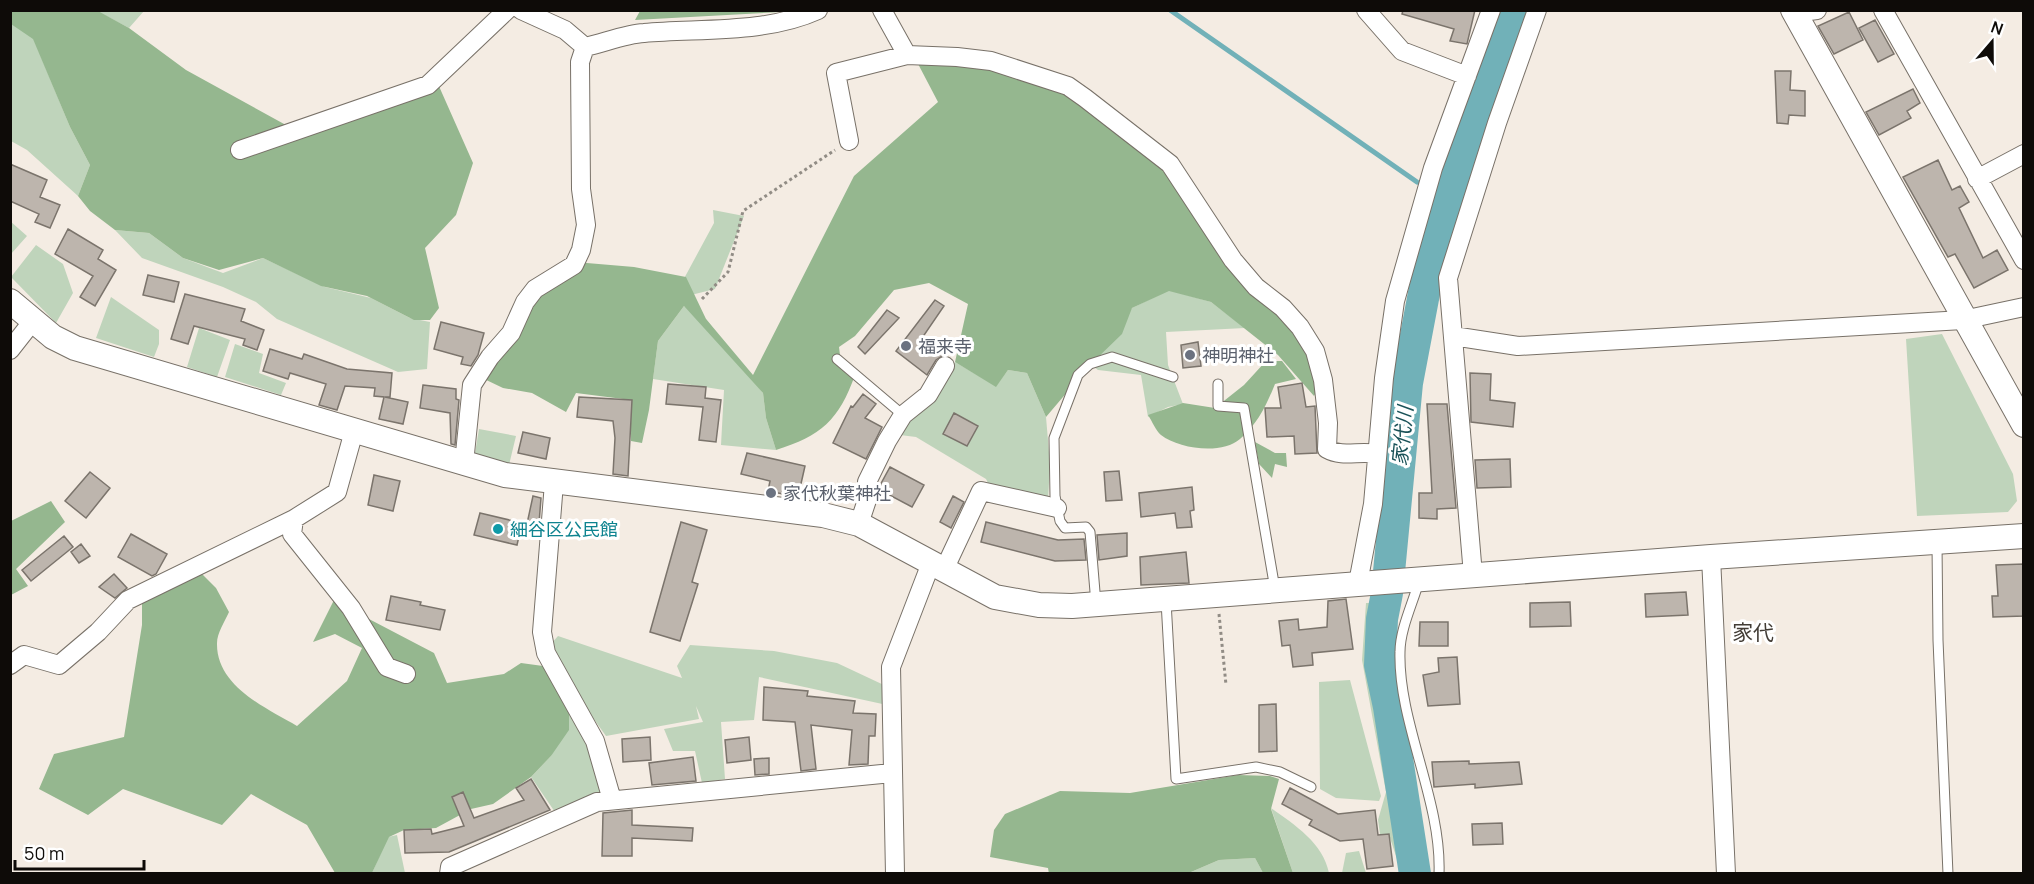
<svg xmlns="http://www.w3.org/2000/svg" width="2034" height="884" font-family="Manrope,'Noto Sans JP',sans-serif">
<style>
.green{fill:#bfd4bb}
.forest{fill:#95b78f}
.lines{fill:none;stroke-linecap:round;stroke-linejoin:round}
.stream{stroke:#71b1b8;stroke-width:5}
.river{stroke:#71b1b8;stroke-width:32}
.building{fill:#bdb5ad;stroke:#7b746c;stroke-width:1.5}
.lane-casing{stroke:#787168;stroke-width:11}
.street-casing{stroke:#787168;stroke-width:20}
.secondary-casing{stroke:#787168;stroke-width:26}
.path{stroke:#918c85;stroke-width:3;stroke-dasharray:3 3;stroke-linecap:butt}
.lane{stroke:#fff;stroke-width:9}
.street{stroke:#fff;stroke-width:18}
.secondary{stroke:#fff;stroke-width:24}
.worship-dot{fill:#6b7280;stroke:#fff;stroke-width:2}
.culture-dot{fill:#0f9aa8;stroke:#fff;stroke-width:2}
.labels{text-anchor:middle;dominant-baseline:central;stroke-width:6;stroke-linejoin:round;paint-order:stroke}
.worship-label{font-size:18px;fill:#5b616d;stroke:#fff;text-anchor:start}
.culture-label{font-size:18px;fill:#0d838f;stroke:#fff;text-anchor:start}
.water-label{font-size:20px;font-style:italic;fill:#1a5258;stroke:#fff}
.quarter-label{font-size:21px;fill:#423c35;stroke:#fff}
</style>
<rect width="100%" height="100%" fill="#f4ece3"/>
<!-- green -->
<path class="green" d="M97,11H144L129,28Z
M11,23L32,35L70,127L90,165L78,196L27,150L11,141Z
M713,210L744,216L715,289L691,295L680,286L714,223Z
M10,221L27,236L11,254H10Z
M115,230L149,233L183,258L223,273L263,258L325,287L371,298L410,318L430,322L427,369L398,372L277,319L256,302L223,287L142,258Z
M36,245L63,264L73,293L56,323L11,277Z
M1169,290L1211,302L1245,328L1166,332L1168,365L1183,404L1168,407L1148,417L1141,375L1098,370L1090,364L1132,308Z
M111,297L159,330V344L154,357L96,338Z
M684,306L706,319L763,393L766,418L776,450L721,445L724,390L653,379L658,341Z
M199,328L230,340L217,377L187,367Z
M1942,334L2013,474L2017,501L2008,512L1917,516L1906,339Z
M235,344L263,354L259,373L286,383L281,395L225,377Z
M955,362L996,386L1008,370L1027,373L1046,417L1050,464L1048,501L990,487L986,479L916,437L900,435L907,419L932,397Z
M479,429L516,436L509,465L474,459Z
M1366,603H1376L1379,644L1394,649L1402,743L1427,873H1399V865L1389,835L1380,834L1378,820L1386,792L1362,660Z
M558,636L682,678L677,666L690,645L774,651L837,663L886,686L887,705L759,677L754,720L721,722L725,779L702,783L695,751H673L664,729L703,722L696,706L699,719L606,736L583,704L551,644Z
M1350,680L1381,796L1379,801L1336,798L1320,789L1319,682Z
M569,709L590,740L603,792L557,815L531,777L551,756Z
M1271,808C1295,825 1323,843 1329,873H1293Z
M397,835L405,873H372L388,837Z
M1359,851L1366,873H1388H1342L1346,853Z
M1255,858L1263,873L1162,874L1163,871L1191,872L1219,860Z"/>
<!-- forest -->
<path class="forest" d="M10,11H98L129,28L186,70L295,130L438,84L473,163L456,215L425,248L439,308L430,320H414L367,296L321,286L263,258L219,270L183,258L149,233L115,230L90,211L78,196L90,165L70,127L33,39L11,24Z
M640,11H798L635,20Z
M916,60L1009,67L1068,86L1145,149L1201,209L1285,309L1323,380L1314,396L1278,355L1211,302L1169,291L1132,308L1122,334L1091,364L1046,417L1027,373L1008,370L996,387L955,362L968,304L929,283L894,290L855,336L839,347L840,355L855,375C839,420 821,436 776,450L766,418L763,393L684,306L658,341L649,410L642,443L631,441V400L576,393L566,412L532,393L503,388L480,377L535,289L575,262L634,267L686,277L706,319L753,375L854,176L938,102Z
M1266,361H1282L1296,379L1275,384C1267,404 1257,425 1240,439C1222,455 1179,449 1161,435C1156,431 1152,421 1148,415L1183,403L1215,408L1244,385Z
M1255,442L1275,453H1286L1287,467L1275,464L1272,478L1259,464Z
M51,501L65,522L16,569L28,586L11,595V521Z
M295,525L369,619L434,653L447,683L504,674L521,663L543,666L569,709V730L551,756L531,777L493,804L471,809L436,828L404,830L389,837L372,873H335L307,825L251,794L222,825L123,789L88,815L39,789L54,754L124,737L142,625V595L196,568L216,588L229,612C225,621 217,633 217,643C216,686 266,708 297,726L347,681L362,648L335,634L313,642L334,600L281,532Z
M1238,775L1270,776L1279,779L1271,809L1293,873H1263L1255,858L1219,860L1191,872L1049,874L1048,868L990,857L994,830L1005,814L1060,791L1130,793Z"/>
<g class="lines">
<!-- stream -->
<path class="stream" d="M1170,10L1417,182
M1437,191L1450,194"/>
<!-- river -->
<path class="river" d="M1415,874L1389,707L1380,665L1382,619L1387,593L1407,383L1432,251L1513,10"/>
</g>
<!-- building -->
<path class="building" d="M1403,10H1475L1467,44L1450,41L1454,29L1402,14Z
M1849,12L1863,40L1834,54L1818,26Z
M1875,20L1894,54L1878,62L1859,28Z
M1775,71H1791L1790,90L1805,91V116L1789,115L1788,124L1777,123Z
M1913,89L1920,103L1907,111L1911,118L1879,135L1866,112Z
M1938,160L1952,190L1960,186L1969,202L1959,208L1983,258L1997,250L2008,270L1974,288L1955,254L1948,257L1903,177Z
M10,164L47,180L40,197L60,205L50,228L35,222L39,214L10,201Z
M68,229L103,250L98,259L116,270L95,306L80,297L93,276L55,254Z
M148,275L179,282L174,302L143,295Z
M185,294L245,309L241,321L264,330L257,350L243,345L245,339L194,326L188,344L171,339Z
M935,300L944,306L922,338L945,354L936,360L927,375L896,351Z
M887,310L899,318L865,354L858,347Z
M441,322L484,333L478,355L471,366L461,364L463,357L434,349Z
M1198,342L1201,366L1183,368L1181,345Z
M270,349L302,359L304,354L347,369L392,373L390,397H385L408,402L403,424L379,419L384,397L374,396L375,388L345,386L337,410L319,405L326,384L290,373L288,379L263,371Z
M1470,373L1491,374L1490,400L1515,403L1513,427L1471,422Z
M1302,383L1306,407L1315,406L1317,453L1295,454L1294,436L1267,437L1265,408H1281L1278,387Z
M668,384L706,387L705,398L721,400L716,442L699,440L703,407L666,404Z
M423,385L456,389V399L459,400L455,445L451,444L450,413L420,408Z
M863,394L876,404L865,418L882,427L866,459L833,443L851,406L853,407Z
M579,397L632,400L628,476L613,474L615,438L613,421L577,417Z
M1427,404H1447L1456,508L1437,509V519L1419,518V493H1432Z
M954,413L978,426L967,446L943,434Z
M523,432L550,438L546,459L518,453Z
M747,453L805,466L798,497L768,491L770,481L741,474Z
M1510,459L1511,487L1477,488L1475,460Z
M890,467L924,485L912,507L878,489Z
M1119,471L1122,500L1106,501L1104,472Z
M90,472L110,488L86,518L65,501Z
M374,475L400,481L393,511L368,505Z
M1192,487L1194,510L1190,511L1192,527L1177,528L1175,513L1141,517L1139,493Z
M533,496L541,498L538,536L525,533Z
M953,496L964,502L951,528L940,522Z
M480,513L522,523L517,545L474,535Z
M681,522L707,530L692,582L698,584L680,641L650,632Z
M986,522L1058,540L1084,539L1086,560L1055,561L981,542Z
M1127,533V556L1099,560L1097,535Z
M131,534L167,554L156,574L152,576L118,557Z
M64,536L73,547L31,581L22,570Z
M81,544L90,556L79,563L71,552Z
M1186,552L1189,583L1141,585L1140,557Z
M2024,564V616L1993,617L1992,596H1998L1996,565Z
M114,574L127,588L115,598L99,587Z
M1686,592L1688,615L1646,617L1645,594Z
M391,596L421,602L420,605L445,610L440,630L386,620Z
M1346,599L1353,649L1312,653L1313,665L1293,667L1290,645L1282,646L1279,621L1298,619L1299,630L1327,627L1328,601Z
M1570,602L1571,626L1530,627V603Z
M1420,622H1448V646H1419Z
M1457,657L1460,704L1428,706L1423,675L1439,672L1438,658Z
M764,687L808,691L807,696L855,701L853,713L876,714L875,736H869L868,764L849,765L852,730L811,725L816,769L801,771L795,722L763,720Z
M1276,704L1277,751L1259,752V705Z
M650,737L651,760L623,762L622,739Z
M749,737L751,760L727,763L725,740Z
M693,757L696,781L652,785L649,763Z
M769,758V774L755,775L754,759Z
M1469,761V764L1519,762L1522,784L1475,788V784L1434,787L1432,762Z
M531,779L550,810L449,852L405,853L404,830L431,829L432,834L464,826L452,797L463,792L474,818L524,800L516,788Z
M1290,788L1338,814L1375,810L1378,835L1389,834L1393,866L1367,869L1363,839L1340,841L1309,825L1312,820L1282,804Z
M632,810V825L693,828L692,841L632,838V856H602L603,813Z
M1502,823L1503,844L1473,845L1472,824Z"/>
<g class="lines">
<!-- lane casing -->
<g class="lane-casing">
<path id="lane" d="M837,359L903,415
M1218,384V406L1244,408L1275,589
M1937,544L1938,640L1948,874
M1419,581C1413,603 1400,629 1400,652C1398,723 1442,801 1439,874
M1166,601L1176,779L1256,767L1280,772L1311,787
M1096,604L1090,532L1086,527L1065,528L1060,521L1055,496L1054,438L1078,375L1090,364L1112,357L1173,377"/>
</g>
<!-- street casing -->
<g class="street-casing">
<path id="street" d="M521,10L565,30L585,47
M882,10L907,55
M1366,10L1402,51L1467,76
M1883,10L2024,260
M1794,13L1817,10
M849,141L836,73L907,55L957,57L991,61L1068,86L1085,98L1170,164L1233,260L1256,287L1283,308L1300,327L1315,351L1323,380L1328,423L1327,449C1343,458 1360,450 1377,454
M240,150L428,85L507,10
M1977,179L2024,154
M1453,336L1518,346L1963,320L2024,307
M10,350L32,322
M464,463L472,385L490,357L511,333L525,302L535,289L574,265L581,250L586,225L581,189L580,62L585,47C604,43 625,34 644,33C701,28 765,34 818,10
M554,483L542,632L546,653L595,741L612,800
M294,519L292,534L351,608L387,667L406,674
M859,524L867,500V482L887,441L903,415L928,395L945,366
M1711,557L1726,874
M944,570L981,491L1057,508
M1473,575L1448,278L1497,123L1537,10
M1358,583L1373,504L1384,378L1395,301L1433,168L1491,10
M10,665L24,655L59,665L98,632L128,600L294,519L337,492L354,431
M449,874L450,867L597,802L892,773
M895,874L891,667L931,563"/>
</g>
<!-- secondary casing -->
<g class="secondary-casing">
<path id="secondary" d="M1793,10L2024,425
M10,301L53,337L75,348L505,475L823,515L859,524L995,597L1039,605L1072,606L1711,557L2024,536"/>
</g>
<!-- path -->
<path class="path" d="M702,299L728,272L743,211L835,150
M1219,614L1226,685"/>
<!-- lane -->
<use href="#lane" class="lane"/>
<!-- street -->
<use href="#street" class="street"/>
<!-- secondary -->
<use href="#secondary" class="secondary"/>
</g>
<!-- markers -->
<g class="worship-dot">
<circle cx="906" cy="346" r="6"/>
<circle cx="1190" cy="355" r="6"/>
<circle cx="771" cy="493" r="6"/>
</g>
<circle class="culture-dot" cx="498" cy="529" r="6"/>
<g class="labels">
<!-- worship labels -->
<g class="worship-label">
<text x="918" y="346">福来寺</text>
<text x="1202" y="355">神明神社</text>
<text x="783" y="493">家代秋葉神社</text>
</g>
<!-- culture labels -->
<g class="culture-label">
<text x="510" y="529">細谷区公民館</text>
</g>
<!-- water labels -->
<g class="water-label">
<text transform="translate(1402 436) rotate(-84)">家代川</text>
</g>
<!-- quarter labels -->
<g class="quarter-label">
<text x="1753" y="632">家代</text>
</g>
</g>
<!-- border -->
<rect width="2034" height="884" fill="none" stroke="#0e0b08" stroke-width="24"/>
<!-- north arrow -->
<g transform="translate(1992 42) rotate(20)" stroke="#ffffff" stroke-width="4.5" paint-order="stroke">
<path d="M0-4.5L10 22L0 15L-10 22Z" fill="#0e0b08"/>
<text y="-9" font-size="16" font-weight="bold" text-anchor="middle" fill="#0e0b08">N</text>
</g>
<!-- scale -->
<path d="M15 860v9h129v-9" fill="none" stroke="#0e0b08" stroke-width="3"/>
<text x="24" y="860" font-size="18" fill="#0e0b08" stroke="#ffffff" stroke-width="4.5" paint-order="stroke">50 m</text>
</svg>
